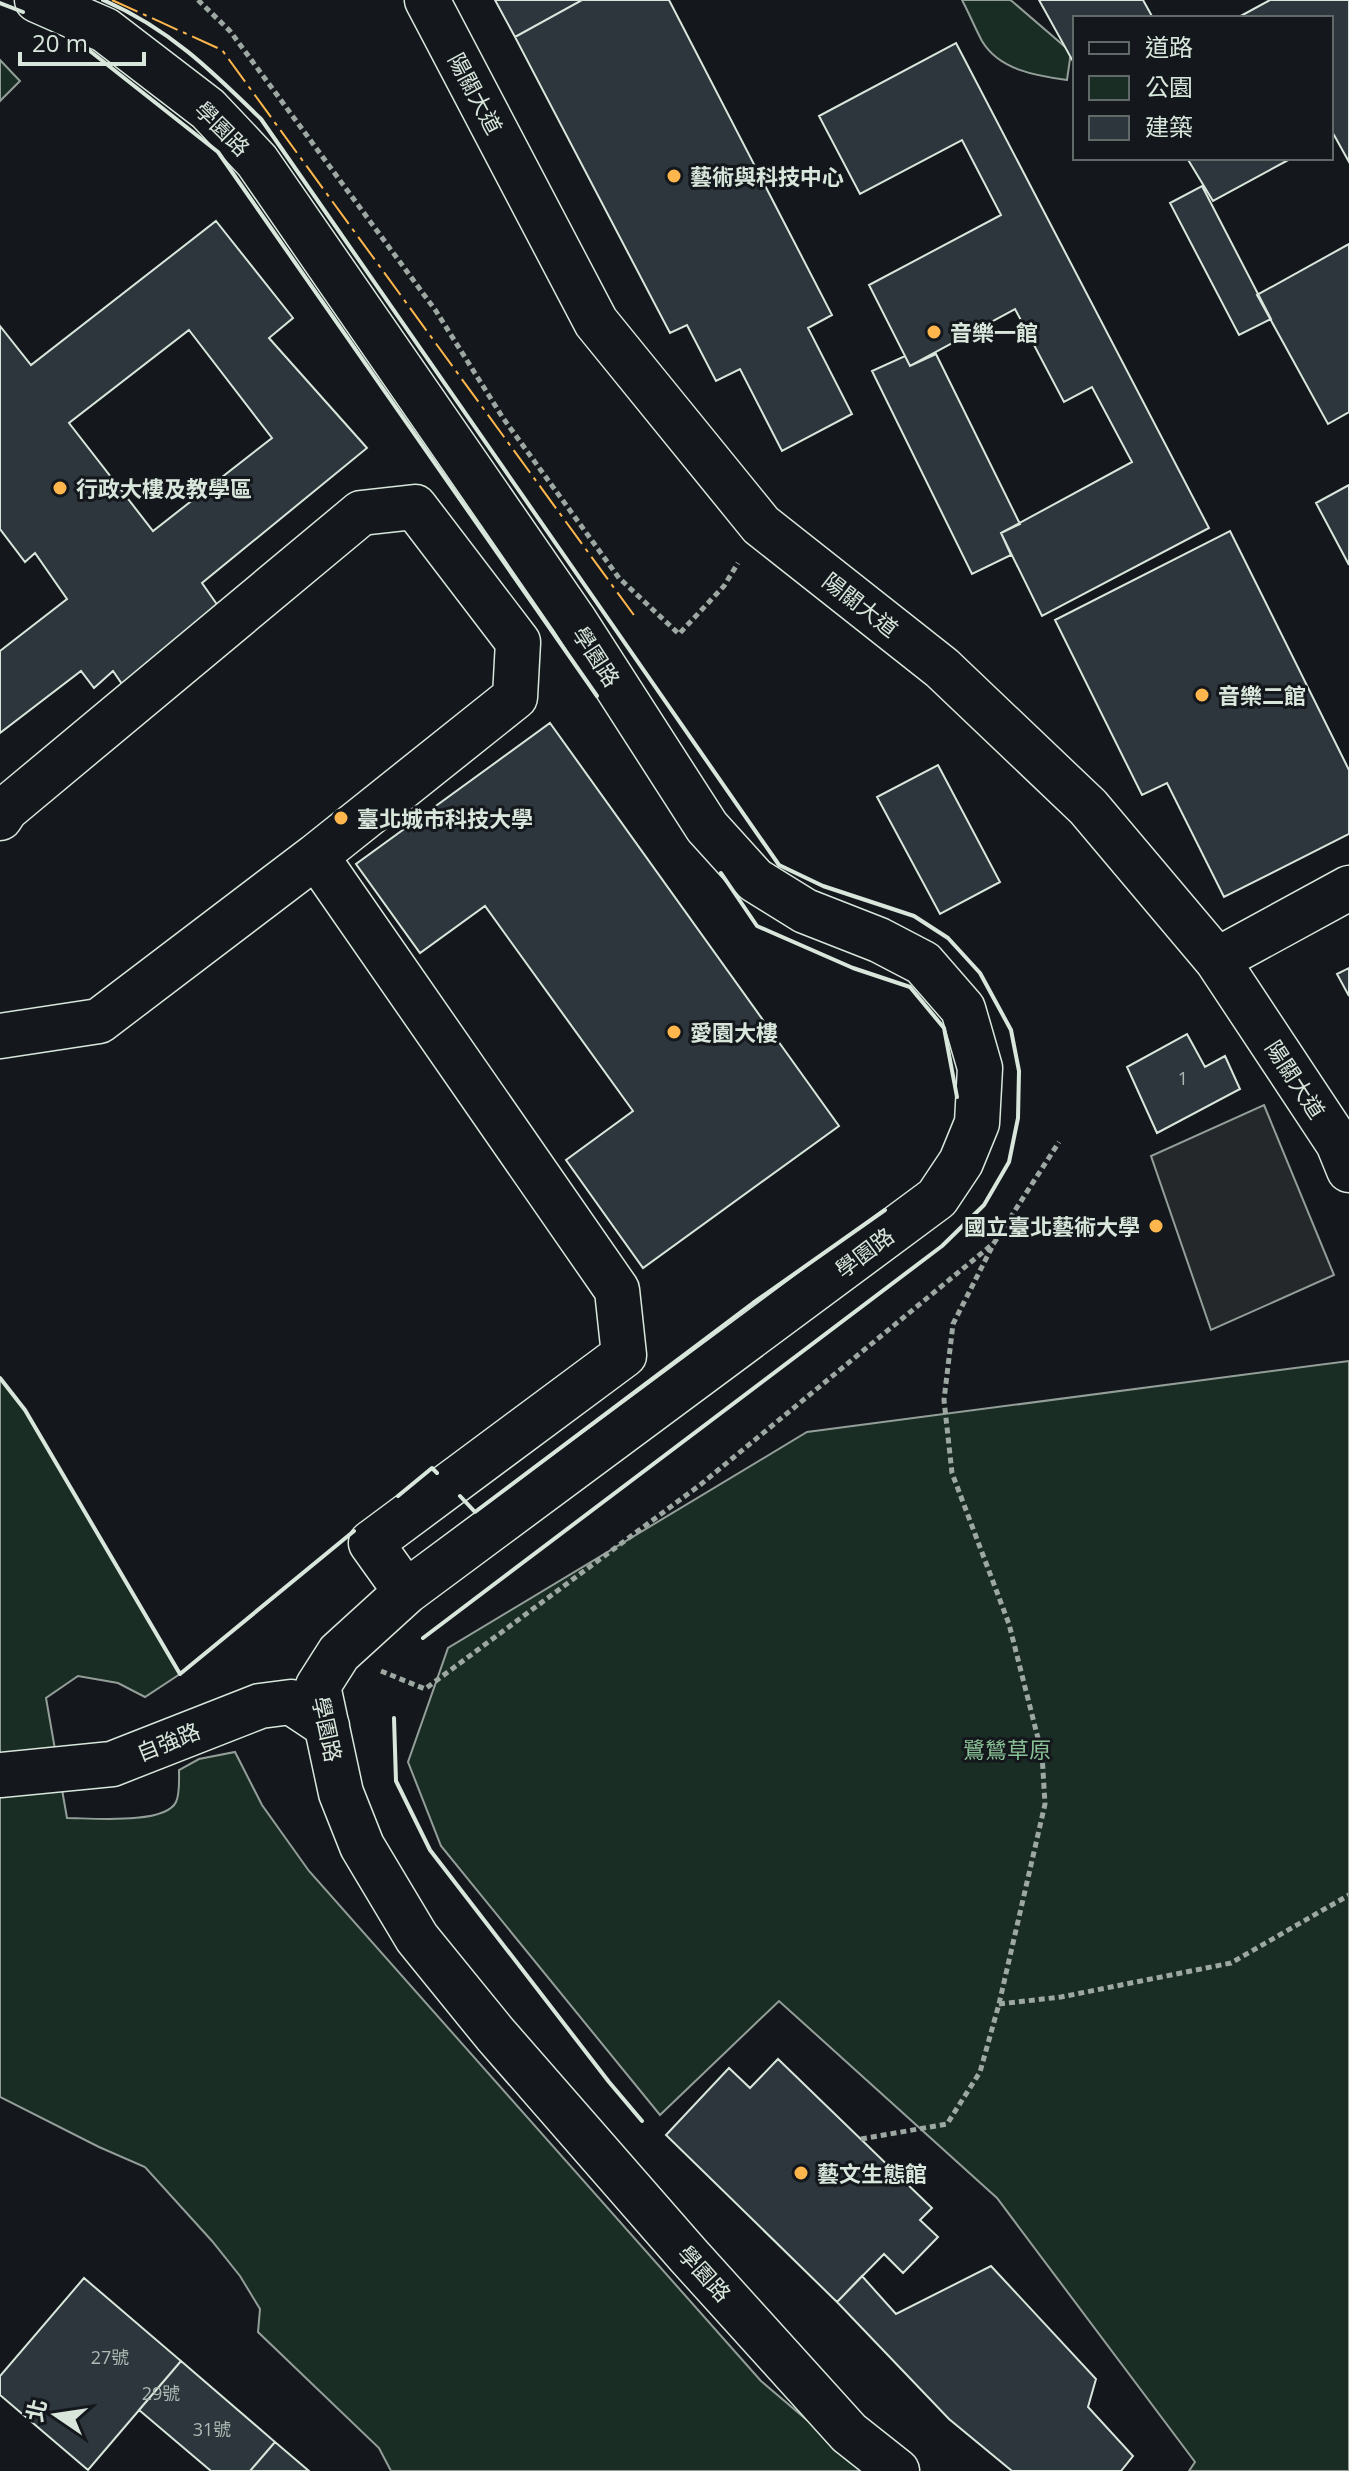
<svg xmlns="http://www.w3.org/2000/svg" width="1349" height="2471" font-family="'Open Sans','Noto Sans TC',sans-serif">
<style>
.green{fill:#1a2d24;stroke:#939e99;stroke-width:2}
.parking{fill:#24282b;stroke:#939e99;stroke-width:2}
.building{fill:#2c363c;stroke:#d8e6dc;stroke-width:2;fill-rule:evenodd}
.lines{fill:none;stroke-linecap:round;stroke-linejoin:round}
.minor-casing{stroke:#d8e6dc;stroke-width:47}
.path{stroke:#9da8a2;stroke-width:5;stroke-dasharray:6 4;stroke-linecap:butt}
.minor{stroke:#14181c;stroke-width:44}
.wall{stroke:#d8e6dc;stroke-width:4}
.power{stroke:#ffb74d;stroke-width:2;stroke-dasharray:28 6 4 6;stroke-linecap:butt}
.poi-dot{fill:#ffb74d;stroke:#14181c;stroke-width:3}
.labels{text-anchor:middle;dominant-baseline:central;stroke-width:6;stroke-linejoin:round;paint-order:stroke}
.number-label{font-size:18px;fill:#adbab4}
.street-label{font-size:22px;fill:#d8e6dc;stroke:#14181c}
.poi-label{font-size:22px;font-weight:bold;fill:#d8e6dc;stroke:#14181c;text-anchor:start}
.park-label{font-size:22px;fill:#8ac095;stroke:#14181c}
</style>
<rect width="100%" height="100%" fill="#14181c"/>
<!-- green -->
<path class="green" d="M962,0H1010L1013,2L1071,52L1067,80C1037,76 999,70 982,41C975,28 969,13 962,0Z
M0,60L20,81L0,101Z
M1349,1361V2471H1189L1195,2462L997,2198L779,2001L660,2115L441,1846L408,1762L448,1648L807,1432Z
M0,1378L25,1410L180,1674L145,1697L118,1683L78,1676L46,1698L67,1818C90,1818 165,1825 176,1802C180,1794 179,1779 179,1770L199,1759L235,1752L262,1805L309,1871L761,2381L867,2471H391L379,2448L258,2332L260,2309L240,2276L212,2241L145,2167L99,2147L0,2097Z"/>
<!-- parking -->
<path class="parking" d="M1264,1105L1334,1275L1211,1330L1151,1156Z"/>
<!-- building -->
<path class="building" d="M495,0H582L515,37Z
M582,0H669L832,315L808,328L852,414L782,451L740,369L716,381L687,325L670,333L515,37Z
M1039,0H1143L1153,18H1075V65Z
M1270,0H1349V162L1334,135L1331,136V18H1237Z
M956,43L1209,528L1042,616L1001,533L1132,462L1092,387L1064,402L1015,309L910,366L869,285L1001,215L962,140L860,194L819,116Z
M1187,158H1292L1213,201Z
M1202,186L1271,319L1239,335L1170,203Z
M216,221L293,318L269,338L367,448L202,583L223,613L133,700L113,671L94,688L81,671L0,733V651L67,599L35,553L25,562L0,529V326L31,365ZM189,330L272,438L153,531L69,423Z
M1349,244V412L1328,424L1257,295Z
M936,354L1020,524L1001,533L1011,555L972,574L872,371L905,356L910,366Z
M1349,485V565L1316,503Z
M1230,531L1349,770V834L1224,897L1167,783L1142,795L1055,620Z
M550,723L839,1126L643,1268L566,1160L633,1111L485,906L420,953L356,864Z
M938,765L1000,882L940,914L877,797Z
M1349,968V996L1337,974Z
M1187,1034L1205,1067L1225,1056L1240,1089L1157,1133L1127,1067Z
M778,2059L932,2208L920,2220L938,2237L903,2273L884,2254L837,2302L666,2135L729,2068L750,2088Z
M991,2266L1096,2379L1088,2407L1133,2456L1121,2471H1012L949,2419L837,2302L862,2276L896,2314Z
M84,2278L181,2361L88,2470L0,2395V2376Z
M181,2361L275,2442L250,2471H211L139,2410Z
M275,2442L309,2471H250Z"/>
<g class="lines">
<!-- minor casing -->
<g class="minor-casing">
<path id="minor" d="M37,0L105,30L208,109L257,161L574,620L707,827L755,880L805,911L879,940L923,963L963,1009L980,1068L977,1123L961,1162L937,1198L406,1592L339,1653L318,1686L341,1793L362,1846L417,1938L495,2034L688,2255L849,2433L897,2471
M427,0L596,322L761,525L942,668L1088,807L1217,960L1338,1143L1349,1170
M0,818L6,809L361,513L415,507L518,642L515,697L316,856L99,1021L0,1036
M316,856L617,1290L624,1355L371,1543L406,1592
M1217,960L1349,888
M0,1775L112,1764L260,1706L291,1702L327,1726"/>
</g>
<!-- path -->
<path class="path" d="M198,0L230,31L436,311L503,418L619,578L679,634L724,586L738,563
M381,1671L425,1689L700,1485L994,1243L1059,1142
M999,2004L1061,1997L1231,1963L1349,1895
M861,2139L947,2124L980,2072L999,2004L1045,1804L1042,1754L1009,1624L952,1473L944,1400L953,1324L994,1243"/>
<!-- minor -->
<use href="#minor" class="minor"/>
<!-- wall -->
<path class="wall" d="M103,0C168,28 211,70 261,119L779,865L823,886L914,916L948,938L980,973L1011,1030L1019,1071L1018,1118L1009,1162L984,1205L942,1246L423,1638
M0,3L23,12
M76,40L218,152L597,696
M721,873L757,926L853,968L910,987L944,1028L957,1097
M0,1378L25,1410L180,1674L354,1531
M398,1496L432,1468L437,1473
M460,1496L475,1512L753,1303L885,1210
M394,1718L396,1781L430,1850L609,2082L642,2121"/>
<!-- power -->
<path class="power" d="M112,0L222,50L636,618"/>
</g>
<!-- markers -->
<g class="poi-dot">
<circle cx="674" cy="176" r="8"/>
<circle cx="934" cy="332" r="8"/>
<circle cx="60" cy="488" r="8"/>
<circle cx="1202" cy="695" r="8"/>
<circle cx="341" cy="818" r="8"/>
<circle cx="674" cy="1032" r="8"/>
<circle cx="1156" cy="1226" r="8"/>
<circle cx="801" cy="2173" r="8"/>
</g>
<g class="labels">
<!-- number labels -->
<g class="number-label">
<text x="1183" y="1078">1</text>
<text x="110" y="2357">27號</text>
<text x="161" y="2393">29號</text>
<text x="212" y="2429">31號</text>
</g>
<!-- street labels -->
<g class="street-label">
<text transform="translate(476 93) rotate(62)">陽關大道</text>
<text transform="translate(223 128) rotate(45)">學園路</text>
<text transform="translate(861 604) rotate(38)">陽關大道</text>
<text transform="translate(597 656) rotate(57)">學園路</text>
<text transform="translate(1296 1079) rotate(57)">陽關大道</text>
<text transform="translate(864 1252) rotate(-37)">學園路</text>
<text transform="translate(328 1729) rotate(78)">學園路</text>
<text transform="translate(168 1741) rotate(-22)">自強路</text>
<text transform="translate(705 2273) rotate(48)">學園路</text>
</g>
<!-- poi labels -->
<g class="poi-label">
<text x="690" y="176">藝術與科技中心</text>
<text x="950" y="332">音樂一館</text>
<text x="76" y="488">行政大樓及教學區</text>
<text x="1218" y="695">音樂二館</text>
<text x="357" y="818">臺北城市科技大學</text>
<text x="690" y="1032">愛園大樓</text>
<text x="1140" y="1226" text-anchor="end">國立臺北藝術大學</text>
<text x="817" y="2173">藝文生態館</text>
</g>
<!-- park labels -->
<g class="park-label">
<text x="1007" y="1749">鷺鷥草原</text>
</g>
</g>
<!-- legend -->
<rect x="1073" y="16" width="260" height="144" fill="#14181c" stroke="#626a69" stroke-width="2"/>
<rect x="1089" y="42" width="40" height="12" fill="#14181c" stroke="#626a69" stroke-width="2"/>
<text x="1145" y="56" font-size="24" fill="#d8e6dc">道路</text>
<rect x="1089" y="76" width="40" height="24" fill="#1a2d24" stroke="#626a69" stroke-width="2"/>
<text x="1145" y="96" font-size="24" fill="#d8e6dc">公園</text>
<rect x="1089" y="116" width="40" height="24" fill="#2c363c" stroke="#626a69" stroke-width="2"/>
<text x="1145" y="136" font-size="24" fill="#d8e6dc">建築</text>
<!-- north arrow -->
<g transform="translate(56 2415) rotate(283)" stroke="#14181c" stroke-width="6" paint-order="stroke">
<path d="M0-6L14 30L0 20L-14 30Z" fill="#d8e6dc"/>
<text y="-12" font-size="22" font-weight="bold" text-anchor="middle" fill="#d8e6dc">北</text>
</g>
<!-- scale -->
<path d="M20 52v12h124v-12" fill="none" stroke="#d8e6dc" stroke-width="4"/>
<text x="32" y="52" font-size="24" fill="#d8e6dc" stroke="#14181c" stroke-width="6" paint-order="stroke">20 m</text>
</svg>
